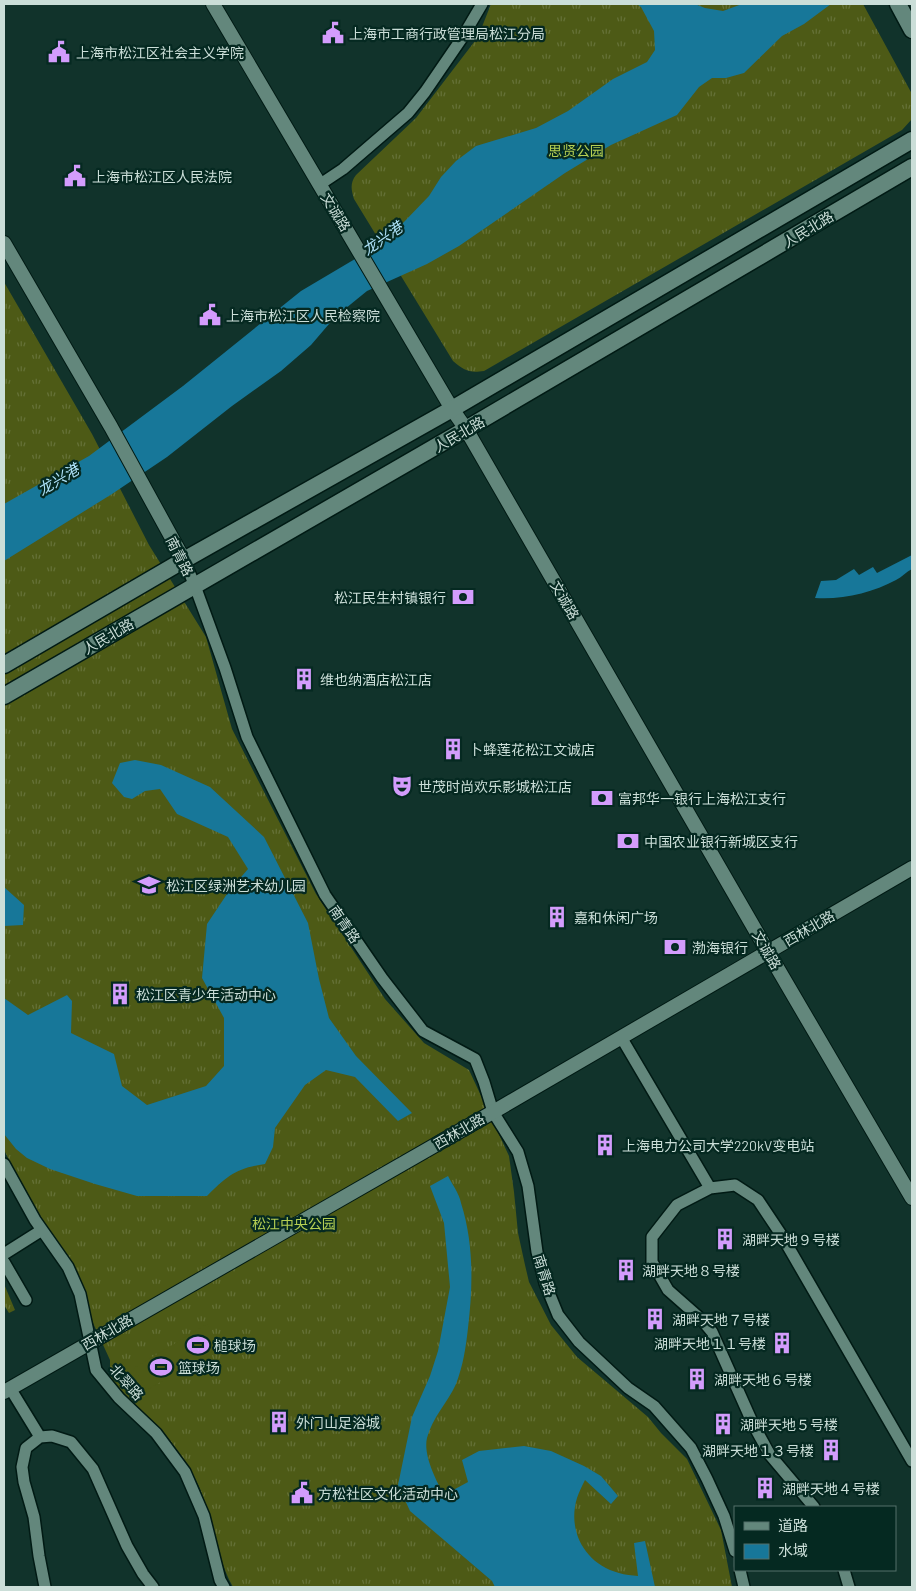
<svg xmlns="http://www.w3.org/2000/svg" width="916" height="1591" font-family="Barlow,'Noto Sans SC',sans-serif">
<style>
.grass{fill:url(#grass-tufts)}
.pitch{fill:#4d5a16}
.water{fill:#177799}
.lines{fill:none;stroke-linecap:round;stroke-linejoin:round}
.minor-casing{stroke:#011a14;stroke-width:14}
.tertiary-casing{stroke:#011a14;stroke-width:16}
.secondary-casing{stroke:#011a14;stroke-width:19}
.minor{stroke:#63877c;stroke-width:11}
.tertiary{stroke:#63877c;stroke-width:14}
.secondary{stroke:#63877c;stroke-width:16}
.labels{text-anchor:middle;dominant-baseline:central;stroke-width:4.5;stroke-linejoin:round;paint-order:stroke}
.poi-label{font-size:14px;fill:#cbded8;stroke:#052921;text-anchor:start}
.park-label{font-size:14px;fill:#b5cf53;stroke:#052921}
.street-label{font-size:14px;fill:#cbded8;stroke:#052921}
.water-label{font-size:15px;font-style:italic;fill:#aee1f8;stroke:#052921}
</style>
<defs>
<pattern id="grass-tufts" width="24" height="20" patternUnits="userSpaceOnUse" patternTransform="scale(1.25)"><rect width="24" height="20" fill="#4d5a16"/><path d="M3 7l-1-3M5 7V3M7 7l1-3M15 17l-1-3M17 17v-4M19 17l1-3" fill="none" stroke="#657137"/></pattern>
</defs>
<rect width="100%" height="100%" fill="#11332b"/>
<!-- grass -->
<path class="grass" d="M491,4H863L912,94V119L902,130L484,371C469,373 465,371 453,361L354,199C351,189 350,183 356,175L416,118L478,37Z
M4,282L92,434L149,545L206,637L232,729L316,894L385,999L424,1043L469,1070L509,1156L514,1192L518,1233L525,1265L529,1282L551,1325L577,1357L648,1417L661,1433L687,1459L721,1530L732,1587H233C213,1552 213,1508 192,1473C184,1460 173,1443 163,1432C146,1413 126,1397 110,1378V1360L88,1312L78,1273L38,1216L4,1150Z
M4,1284L15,1310L9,1313L4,1305Z"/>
<!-- pitch -->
<path class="pitch" d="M207,1324L220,1347L147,1390L134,1368Z"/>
<!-- water -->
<path class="water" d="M637,4H695L705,8L723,11L742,4H831L804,24L782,36L744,73L726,78H712L699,87L677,115L611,145L565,173L459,246L427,264L367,291L335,317L311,345L281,371L232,406L167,457L112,494L4,561V504L89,456L183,386L301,291L382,243L403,223L429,196L441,177L456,161L476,146L536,128L568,111L613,79L647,62L655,50L654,31L641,7Z
M912,555V569C906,572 902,577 896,580C872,593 842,600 815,598L821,581L836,580L854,569L859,575L873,567L877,573Z
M135,760L161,765L210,787L264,837L308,923L319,979L329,1018L356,1056L412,1113L398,1121L355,1077L326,1070L305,1085L275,1128L273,1147L265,1164C236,1168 227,1176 207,1196H137L95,1184L50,1169L27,1158L16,1149L4,1134V998L28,1015L67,995L72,1001L71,1033L114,1054L122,1086L147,1105L206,1086L224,1066V1018L202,978L207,924L229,891L248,869L228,837L177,814L160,789L145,791L132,799L124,797L112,783L120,763Z
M4,887L24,905L23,925L4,926Z
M448,1176C452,1184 459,1193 461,1203C474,1244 473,1286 468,1328C466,1347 463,1366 456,1384C448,1402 432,1418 427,1438C423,1455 436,1480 444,1495L468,1482L462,1460L479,1451L524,1446L551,1451L584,1466L601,1476L618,1496L611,1504L585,1480C582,1486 579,1492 577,1498C567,1531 585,1564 619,1573C625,1575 632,1575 638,1576L634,1543L645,1541L655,1587H495L492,1581L410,1511L398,1485L412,1417L430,1376L438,1351L450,1287L444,1223L430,1186Z"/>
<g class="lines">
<!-- minor casing -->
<g class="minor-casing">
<path id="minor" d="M319,185L343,169L408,113L425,92L462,38L482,4
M184,560L195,586L225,668L247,737L325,895L382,978L423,1031L475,1059L484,1082L493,1112L518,1152L528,1186L537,1252L545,1283L558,1315L579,1342L628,1388L654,1406L691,1448L707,1479L724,1516L735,1551
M621,1037L710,1188
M4,1164L35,1220L68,1267L80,1294L96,1370L119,1398L156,1433L185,1472L204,1516L220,1580L224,1587
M4,1254L42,1230
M4,1262L26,1300
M10,1388L40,1437L26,1448L22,1467L24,1482L34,1517L39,1556L45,1587
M40,1437L52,1436L71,1442L93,1469L127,1546L143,1574L153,1587
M814,1507L770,1455L753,1424L712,1332L702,1320L668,1290L652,1262V1237L677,1205L710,1188L735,1185L758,1200L782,1236L912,1461
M740,1570L744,1587
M844,1570L849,1587"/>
</g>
<!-- tertiary casing -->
<g class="tertiary-casing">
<path id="tertiary" d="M213,4L452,409L466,429L768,952L912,1198
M4,243L111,427L184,560
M4,1392L493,1112L912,868"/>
</g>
<!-- secondary casing -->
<g class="secondary-casing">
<path id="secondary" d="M898,4L912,30
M4,665L184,560L452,409L912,140
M4,696L466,429L912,167"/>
</g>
<!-- minor -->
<use href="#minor" class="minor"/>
<!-- tertiary -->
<use href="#tertiary" class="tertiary"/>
<!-- secondary -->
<use href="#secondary" class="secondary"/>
</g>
<!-- icons -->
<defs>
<g id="civic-bare" transform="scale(1.725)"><path d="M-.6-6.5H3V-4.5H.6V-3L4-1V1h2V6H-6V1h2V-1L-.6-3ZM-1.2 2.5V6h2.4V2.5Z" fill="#d39cfc" stroke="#052921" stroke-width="2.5" paint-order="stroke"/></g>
<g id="bank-bare" transform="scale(1.725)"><path d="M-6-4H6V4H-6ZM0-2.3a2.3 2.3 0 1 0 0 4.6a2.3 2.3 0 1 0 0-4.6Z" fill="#d39cfc" stroke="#052921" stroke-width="2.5" paint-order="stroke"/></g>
<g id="building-bare" transform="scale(1.725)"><path d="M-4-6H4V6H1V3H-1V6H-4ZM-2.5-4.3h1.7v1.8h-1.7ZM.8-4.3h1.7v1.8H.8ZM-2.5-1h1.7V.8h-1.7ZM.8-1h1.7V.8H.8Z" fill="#d39cfc" stroke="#052921" stroke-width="2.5" paint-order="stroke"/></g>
<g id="theatre-bare" transform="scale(1.725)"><path d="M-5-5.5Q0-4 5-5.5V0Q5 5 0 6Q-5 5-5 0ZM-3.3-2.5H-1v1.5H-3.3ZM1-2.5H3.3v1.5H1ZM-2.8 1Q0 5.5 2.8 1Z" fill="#d39cfc" stroke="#052921" stroke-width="2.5" paint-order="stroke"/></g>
<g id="school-bare" transform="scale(1.725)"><path d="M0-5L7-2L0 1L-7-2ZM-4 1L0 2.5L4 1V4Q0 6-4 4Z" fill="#d39cfc" stroke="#052921" stroke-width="2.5" paint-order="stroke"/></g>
<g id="stadium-bare" transform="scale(1.725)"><path d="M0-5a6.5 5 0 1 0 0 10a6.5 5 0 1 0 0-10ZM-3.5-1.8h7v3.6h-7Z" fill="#d39cfc" stroke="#052921" stroke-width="2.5" paint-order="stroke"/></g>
</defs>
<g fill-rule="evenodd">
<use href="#civic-bare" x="333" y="33"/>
<use href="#civic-bare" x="59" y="52"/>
<use href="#civic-bare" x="75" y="176"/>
<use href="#civic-bare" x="210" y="315"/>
<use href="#bank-bare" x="463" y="597"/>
<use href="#building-bare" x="304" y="679"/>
<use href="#building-bare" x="453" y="749"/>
<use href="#theatre-bare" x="402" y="786"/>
<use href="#bank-bare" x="602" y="798"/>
<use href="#bank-bare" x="628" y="841"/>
<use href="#school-bare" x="149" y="885"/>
<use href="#building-bare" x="557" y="917"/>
<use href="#bank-bare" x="675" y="947"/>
<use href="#building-bare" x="120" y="994"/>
<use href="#building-bare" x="605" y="1145"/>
<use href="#building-bare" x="725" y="1239"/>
<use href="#building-bare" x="626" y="1270"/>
<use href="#building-bare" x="655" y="1319"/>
<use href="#building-bare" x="782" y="1343"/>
<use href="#stadium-bare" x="198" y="1345"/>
<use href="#stadium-bare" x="161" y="1367"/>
<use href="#building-bare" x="697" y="1379"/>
<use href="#building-bare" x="279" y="1422"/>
<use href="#building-bare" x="723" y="1424"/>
<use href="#building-bare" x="831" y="1450"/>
<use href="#building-bare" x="765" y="1488"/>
<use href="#civic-bare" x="302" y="1493"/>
</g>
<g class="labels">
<!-- poi labels -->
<g class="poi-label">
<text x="349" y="33">上海市工商行政管理局松江分局</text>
<text x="76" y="52">上海市松江区社会主义学院</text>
<text x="92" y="176">上海市松江区人民法院</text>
<text x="226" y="315">上海市松江区人民检察院</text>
<text x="446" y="597" text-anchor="end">松江民生村镇银行</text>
<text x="320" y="679">维也纳酒店松江店</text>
<text x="469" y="749">卜蜂莲花松江文诚店</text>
<text x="418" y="786">世茂时尚欢乐影城松江店</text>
<text x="618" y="798">富邦华一银行上海松江支行</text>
<text x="644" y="841">中国农业银行新城区支行</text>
<text x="166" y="885">松江区绿洲艺术幼儿园</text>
<text x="574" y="917">嘉和休闲广场</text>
<text x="692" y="947">渤海银行</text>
<text x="136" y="994">松江区青少年活动中心</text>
<text x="622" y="1145">上海电力公司大学220kV变电站</text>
<text x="742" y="1239">湖畔天地９号楼</text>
<text x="642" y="1270">湖畔天地８号楼</text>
<text x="672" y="1319">湖畔天地７号楼</text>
<text x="766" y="1343" text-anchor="end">湖畔天地１１号楼</text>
<text x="214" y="1345">槌球场</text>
<text x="178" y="1367">篮球场</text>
<text x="714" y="1379">湖畔天地６号楼</text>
<text x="296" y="1422">外门山足浴城</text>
<text x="740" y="1424">湖畔天地５号楼</text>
<text x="814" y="1450" text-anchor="end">湖畔天地１３号楼</text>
<text x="782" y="1488">湖畔天地４号楼</text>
<text x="318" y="1493">方松社区文化活动中心</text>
</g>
<!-- park labels -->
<g class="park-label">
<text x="576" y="150">思贤公园</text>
<text x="294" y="1223">松江中央公园</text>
</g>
<!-- street labels -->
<g class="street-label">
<text transform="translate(336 212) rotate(58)">文诚路</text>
<text transform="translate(808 229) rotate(-31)">人民北路</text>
<text transform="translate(459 434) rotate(-30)">人民北路</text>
<text transform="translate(180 556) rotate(63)">南青路</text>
<text transform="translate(565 600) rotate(60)">文诚路</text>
<text transform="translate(108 636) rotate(-30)">人民北路</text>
<text transform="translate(345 924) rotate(55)">南青路</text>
<text transform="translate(809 928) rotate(-30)">西林北路</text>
<text transform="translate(767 950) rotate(60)">文诚路</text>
<text transform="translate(459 1131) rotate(-30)">西林北路</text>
<text transform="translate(545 1275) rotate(73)">南青路</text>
<text transform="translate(107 1332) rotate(-30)">西林北路</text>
<text transform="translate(127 1382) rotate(48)">北翠路</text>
</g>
<!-- water labels -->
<g class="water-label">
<text transform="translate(382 238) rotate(-35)">龙兴港</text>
<text transform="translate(58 479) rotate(-31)">龙兴港</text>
</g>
</g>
<!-- border -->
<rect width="916" height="1591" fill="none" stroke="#cbded8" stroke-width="10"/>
<!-- legend -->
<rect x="734" y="1506" width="162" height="65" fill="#052921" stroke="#54716a"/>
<rect x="744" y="1522" width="25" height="8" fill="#63877c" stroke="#54716a"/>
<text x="778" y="1531" font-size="15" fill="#cbded8">道路</text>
<rect x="744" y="1544" width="25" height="15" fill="#177799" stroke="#54716a"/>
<text x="778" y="1556" font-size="15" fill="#cbded8">水域</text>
</svg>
